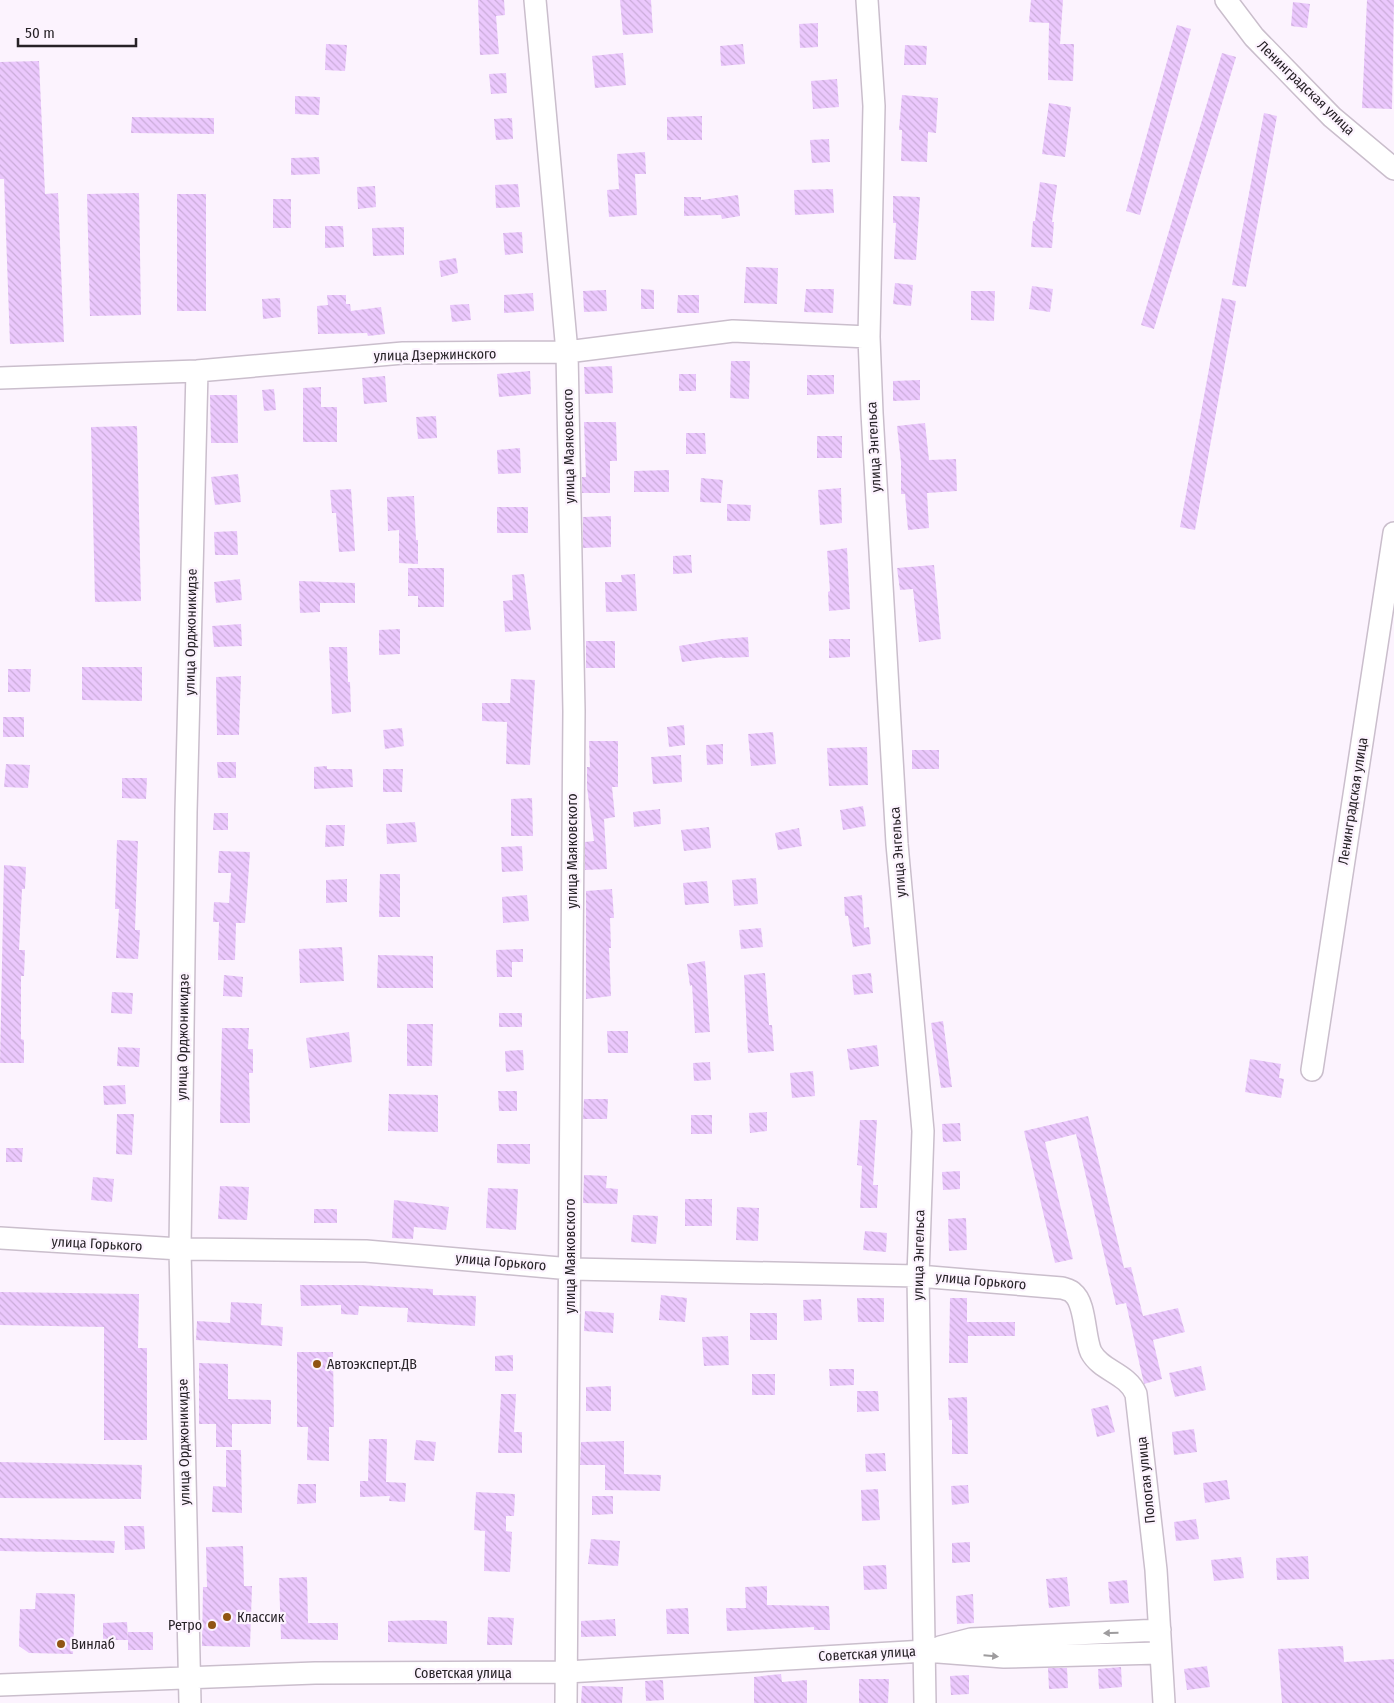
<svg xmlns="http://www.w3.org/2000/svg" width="1394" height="1703" font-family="'Fira Sans Condensed',sans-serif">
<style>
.building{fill:url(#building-back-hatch)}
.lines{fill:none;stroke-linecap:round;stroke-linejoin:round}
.minor-casing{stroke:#cabecc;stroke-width:24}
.minor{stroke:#fff;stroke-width:21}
.oneway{fill:#9e9c9e}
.poi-dot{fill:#905512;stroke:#fcf3fe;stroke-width:2}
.labels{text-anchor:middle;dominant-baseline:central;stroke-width:4.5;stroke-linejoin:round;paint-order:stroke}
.street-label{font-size:14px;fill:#272227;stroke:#fcf3fe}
.poi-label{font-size:14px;fill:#272227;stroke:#fcf3fe;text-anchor:start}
</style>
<defs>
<pattern id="building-back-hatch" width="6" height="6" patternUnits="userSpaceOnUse" patternTransform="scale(1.25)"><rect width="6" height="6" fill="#ebc8fd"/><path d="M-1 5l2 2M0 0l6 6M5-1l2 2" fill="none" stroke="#caacd9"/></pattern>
</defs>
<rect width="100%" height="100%" fill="#fcf3fe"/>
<!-- building -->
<path class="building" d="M478,0H504L505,15L496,16L499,54L480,55Z
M620,0H651L653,33L623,35Z
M1031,0H1063L1060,44H1074L1073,81L1048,80L1049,23L1029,22Z
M1367,0H1394L1392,109L1362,108Z
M1293,2L1310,4L1307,28L1291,26Z
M818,23V47L800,48L799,24Z
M1177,25L1191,29L1140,215L1126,211Z
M326,44L347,45L345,71L325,70Z
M743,44L745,64L721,66L720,46Z
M905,45L927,46L926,65H904Z
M623,53L626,85L595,88L592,56Z
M1222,53L1236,57L1154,329L1141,325Z
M39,61L45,194L58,193L64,342L10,344L4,179H0V62Z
M506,73L507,93L491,94L489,74Z
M837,79L839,107L813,109L811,81Z
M902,95L938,98L936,133L928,132L927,162L901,161L902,130H899Z
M295,96L320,97L319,115L295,114Z
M1049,103L1071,107L1065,157L1042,154Z
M1264,113L1277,116L1246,287L1232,285Z
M702,116V140H667V117Z
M132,117L214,118V134L131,133Z
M512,118L513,139L496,140L494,119Z
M829,139L830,162L812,163L810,140Z
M645,152L646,174H635L637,215L609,217L607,190L619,189L617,154Z
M319,157L320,174L291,175V158Z
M1040,182L1057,185L1052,222H1054L1052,248L1031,247L1033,221H1035Z
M518,184L520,207L496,208L495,185Z
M375,186L376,207L358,209L357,187Z
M833,189L834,213L795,215L794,190Z
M139,193L141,315L90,316L87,194Z
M177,194H206V311H177Z
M738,195L740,216L722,219L721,215L684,216V197H701V200Z
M893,196L920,197L916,260L894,259L896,223H893Z
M273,199H291V228H273Z
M325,226H343L344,247L325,248Z
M404,227V255L373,256L372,228Z
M522,232L523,253L505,255L503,233Z
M456,258L458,273L441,277L439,261Z
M746,267L778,268L777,304L744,303Z
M895,283L913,285L911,306L893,304Z
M1032,286L1053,289L1050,312L1029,309Z
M641,289L654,290V309H641Z
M806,289H834L833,313L804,312Z
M606,290L607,311L584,312L583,291Z
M971,291H995L994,321L971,320Z
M533,293L534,311L504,313V295Z
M327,295H346V304H350L351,311L381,307L385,334L368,336L367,333L318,334L317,306L328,305Z
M678,295H699V313H677Z
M280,298L281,317L263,319L262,299Z
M1222,298L1236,301L1195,530L1180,527Z
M469,304L471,320L452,322L450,305Z
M731,361H750L749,399L730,398Z
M612,366L613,393L585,394L584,367Z
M530,371L531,394L499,397L497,374Z
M679,374H696V391H679Z
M807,375H834V394L807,395Z
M385,376L387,402L364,404L362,378Z
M920,380V400L893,401V381Z
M321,387V407H337V442H303V388Z
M274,389L276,410L264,411L262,390Z
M210,395H237L238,443H211Z
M436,416L437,438L418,439L416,417Z
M584,422H616L617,461H610V493H582V477H586Z
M925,423L929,460L956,459L957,491L927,493L929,528L908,530L905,494H901V462L897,426Z
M137,426L141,601L95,602L91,427Z
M686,433H705L706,454H686Z
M817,436H842V458H817Z
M520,448L521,473L498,474L497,450Z
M669,470V492H634V471Z
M238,474L241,502L215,505L211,477Z
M701,478L723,480L721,503L700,502Z
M841,488L842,523L820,525L818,490Z
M351,489L355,551L339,552L336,513H332L330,490Z
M414,496L416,540H418V564L399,563V530L388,531L387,497Z
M727,504L751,505L750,521H727Z
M497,507H528V533H497Z
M611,516V547L583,548V517Z
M237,531L238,555H215L214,532Z
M847,548L850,609L829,611L828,592L830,591L827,551Z
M691,555L692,573L673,574V556Z
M934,565L941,639L919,642L913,589L900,590L897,568Z
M408,568H444V607H418V596H408Z
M524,574L531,630L505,632L503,601L513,600L512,575Z
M635,574L637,611L606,612L605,582H622L621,575Z
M240,579L242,600L216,603L214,582Z
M299,581L355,583V603H320V612L300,613Z
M241,624L242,646L214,647L212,626Z
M400,629V654L379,655V630Z
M748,637L749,657L722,658V657L682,662L679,646L721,639Z
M829,639H850V657L829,658Z
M586,641H615V668H586Z
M329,647H347L348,682H350L351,712L332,714Z
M82,667H142V701L82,700Z
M8,669H31L30,692H8Z
M241,676L239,735H217L216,677Z
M511,679L535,680L530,765L506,764L507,722L482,721V703H510Z
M3,717H24V737H3Z
M684,725L685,745L669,747L667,727Z
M402,728L404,746L385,749L383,730Z
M773,732L776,764L751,766L748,734Z
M589,741H618V787H612L615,817L604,819L607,869L585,870V842L594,841L587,787V767H590Z
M723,744V764L707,765L706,745Z
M867,747L868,785L829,786L827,748Z
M912,750H939V769H912Z
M681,755L682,782L653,784L651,757Z
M217,762H236V778H218Z
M6,764L30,765L28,788L4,787Z
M327,766V769H352L353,787L314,789V767Z
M383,769H403L402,792H383Z
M122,778H147L146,799L122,798Z
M532,798L533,836H511V799Z
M863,806L866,826L843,830L840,810Z
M660,809L661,824L634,827L633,812Z
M214,813H228V830H213Z
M415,822L417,842L387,844L386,824Z
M326,825H345L344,846L325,847Z
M709,827L711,848L684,851L681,830Z
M799,828L802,846L778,850L775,833Z
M117,840L138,841L135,930H140L138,959L116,958L119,909H115Z
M522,846L523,871L502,872L501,847Z
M219,851L250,852L245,923H236L235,960H218L219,922H213L214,902L229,903L231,873H218Z
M4,865L26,867L25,889H22L19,950H25L24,976H21V1039L24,1040V1063H0Z
M380,874H400V917H379Z
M756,878L758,904L734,906L732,880Z
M347,879V902L326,903V880Z
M707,881L709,903L685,905L683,883Z
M612,889L614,918H610L611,948H609L611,996L586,999V891Z
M527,895L529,921L503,923L502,897Z
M862,895L864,928L869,927L871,944L853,947L848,916H845L844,897Z
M761,928L763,947L741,949L739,930Z
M342,947L344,981L300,983L299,949Z
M523,949V962H512V977H497L496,950Z
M378,955L433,956V988H377Z
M705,961L710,1032L695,1033L692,985L690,986L687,964Z
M765,973L769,1025H772L774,1051L748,1053L744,975Z
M871,973L873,993L854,995L852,975Z
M224,975L243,977L242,997L223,996Z
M112,992L133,993L132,1014L111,1013Z
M499,1013H522V1027H499Z
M943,1021L952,1087L941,1088L931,1023Z
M407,1024H433L432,1066H407Z
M222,1028H249L248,1049H253V1073H249L250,1123H220Z
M607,1031H628V1053H608Z
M349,1032L352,1062L310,1068L306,1038Z
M877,1045L879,1066L850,1070L847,1049Z
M118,1047L140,1048L139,1067L117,1066Z
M523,1050L524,1070L506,1072L505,1051Z
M1250,1059L1281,1064L1279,1078L1284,1079L1281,1098L1245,1092Z
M710,1062L711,1080L694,1081L693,1063Z
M813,1071L815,1096L792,1098L790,1073Z
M125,1085L126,1104L104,1105L103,1086Z
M498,1091H517V1111H499Z
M389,1094L438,1095V1132L388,1131Z
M584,1099H608L607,1119H583Z
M767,1112V1131L750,1133L749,1113Z
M117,1114H134L132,1155L116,1154Z
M691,1115H712V1134H691Z
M1088,1116L1124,1268L1131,1267L1143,1316L1178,1308L1185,1332L1153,1340L1162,1379L1144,1384L1126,1303L1116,1305L1076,1134L1045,1142L1073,1259L1055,1263L1024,1131Z
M860,1120H877L873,1185H878L877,1208H860L862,1166L857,1165Z
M960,1123L961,1141L943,1142L942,1124Z
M497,1144H530V1164L497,1163Z
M6,1148H23L22,1162H6Z
M960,1171V1189L943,1190L942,1172Z
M584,1175L607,1176L606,1188L618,1189L617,1204L583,1203Z
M93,1177L114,1179L112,1202L91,1200Z
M220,1186L249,1187L247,1220L218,1219Z
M488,1188L518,1189L516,1230L486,1228Z
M685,1199H712V1226H685Z
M394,1200L449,1207L446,1230L414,1227L413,1239L392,1238Z
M737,1207L759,1208L758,1241L736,1240Z
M314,1209H337V1223H314Z
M633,1215L658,1216L656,1244L631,1242Z
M966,1218L967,1250L949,1251L948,1219Z
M865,1231L887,1233L886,1252L863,1250Z
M300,1285H359L433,1289V1295L476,1296L475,1326L407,1322L408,1308L359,1306L358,1315L341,1314V1305L301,1306Z
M0,1292L139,1294L138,1348H147V1440H104V1327L0,1325Z
M661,1295L687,1298L685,1322L659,1320Z
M857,1298H884V1322H858Z
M950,1298H967V1322H1015V1336H968V1363H949Z
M821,1299L822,1320L804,1321L803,1300Z
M231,1302L262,1304L261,1325L283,1327L282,1346L196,1340L197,1321L230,1323Z
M585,1311L614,1313L613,1333L584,1331Z
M750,1313H777V1340H750Z
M728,1336L729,1365L704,1366L702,1337Z
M297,1352H333L334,1427H329V1461L307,1460L308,1427H297Z
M513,1355V1371H495V1356Z
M199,1363L228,1364V1399L271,1400V1424H232V1447H216V1424H199Z
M1201,1366L1206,1390L1175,1397L1169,1373Z
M829,1369H854V1385L830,1386Z
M752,1374H775V1395H752Z
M611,1386V1411H586V1387Z
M857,1391H878L879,1411L857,1412Z
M501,1394H516L514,1432H522V1453H498Z
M967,1397L968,1454H952V1420H949L948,1398Z
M1108,1405L1115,1432L1097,1437L1091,1409Z
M1194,1429L1197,1452L1174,1455L1172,1432Z
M369,1439H387L386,1482L406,1483L405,1502L389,1501L390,1496L360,1497V1481H368Z
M416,1440L436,1442L434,1461L414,1460Z
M624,1441V1474L661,1475L660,1491L605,1490V1465H580L581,1442Z
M226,1450H241L242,1513L212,1512L213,1486L226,1487Z
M885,1453L886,1471L866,1472L865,1454Z
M0,1462L142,1465L141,1499L0,1498Z
M1227,1480L1230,1499L1205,1503L1203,1483Z
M298,1484H316V1503L297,1504Z
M968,1485L969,1503L952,1505L951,1486Z
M878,1489L880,1520L862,1521L861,1490Z
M476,1492L515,1494L514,1516H506V1531L512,1532L510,1572L484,1571L485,1531L474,1530Z
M592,1496H613V1514L592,1515Z
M1196,1519L1199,1539L1176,1541L1174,1522Z
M124,1526H144L145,1549L125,1550Z
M0,1538L115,1541L114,1553L0,1551Z
M591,1539L620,1541L618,1566L588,1564Z
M970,1542V1562L952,1563V1543Z
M243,1546L244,1586H252L250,1647L202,1646L203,1587H207L206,1547Z
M1308,1556L1309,1579L1277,1580L1276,1558Z
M1241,1557L1244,1578L1214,1581L1211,1560Z
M886,1565L887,1589L864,1590L863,1566Z
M307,1577L308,1623H338V1640L281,1639L279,1578Z
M1067,1577L1070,1606L1049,1608L1046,1579Z
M1127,1580L1129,1603L1110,1604L1108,1582Z
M767,1586V1605L829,1606L830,1630H814V1627L727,1631L726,1608H746L745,1587Z
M36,1593L75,1594L73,1654L29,1653L19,1646L20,1609H35Z
M973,1594L974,1623L957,1624L956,1596Z
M688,1608L689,1634H667L666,1609Z
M488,1617L514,1618L512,1645H487Z
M615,1619L616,1636L581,1637V1621Z
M425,1620L447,1621V1644L388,1642V1621Z
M127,1622L128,1640H103V1623Z
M128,1632H153V1650H128Z
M1343,1646L1344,1662L1394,1659V1703H1282L1278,1649Z
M1207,1666L1210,1687L1187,1690L1184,1669Z
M1121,1667L1122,1687L1099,1689L1098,1669Z
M1048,1668H1067L1068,1688L1049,1689Z
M781,1674L782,1682L807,1680V1703H754V1677Z
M969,1675V1694L951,1695L950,1676Z
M859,1679H889L888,1703H859Z
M663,1680L664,1700L646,1701L645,1681Z
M582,1686L623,1687L622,1703H581Z"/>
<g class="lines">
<!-- minor casing -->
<g class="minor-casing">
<path id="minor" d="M535,0L567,352L574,711L566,1703
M867,0L874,106L869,337L872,413L897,844L923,1131L918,1276L925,1703
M1226,0L1254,37L1332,117L1394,169
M0,378L197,371L403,353L567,352L733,331L869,337
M1312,1070L1394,533
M0,1238L180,1249L366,1251L571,1269L918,1276L1062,1288C1065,1289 1071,1290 1073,1293C1086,1303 1084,1337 1091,1352C1101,1371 1127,1373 1136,1394L1156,1570L1164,1703
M940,1647L971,1639L1160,1630
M0,1685L315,1673L567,1672L925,1651L1004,1657L1159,1653
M190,1703L180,1249L186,812L197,371"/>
</g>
<!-- minor -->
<use href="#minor" class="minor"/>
</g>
<!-- one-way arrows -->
<defs><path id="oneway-solid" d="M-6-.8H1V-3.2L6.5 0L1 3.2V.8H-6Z" transform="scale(1.25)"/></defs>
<g class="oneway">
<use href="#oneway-solid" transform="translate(1111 1633) rotate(178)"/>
<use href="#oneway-solid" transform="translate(991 1656) rotate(5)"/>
</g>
<!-- markers -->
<g class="poi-dot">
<circle cx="317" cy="1364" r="5"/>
<circle cx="227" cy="1617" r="5"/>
<circle cx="212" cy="1625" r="5"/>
<circle cx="61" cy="1644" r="5"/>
</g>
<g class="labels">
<!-- street labels -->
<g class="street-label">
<text transform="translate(1306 88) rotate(44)">Ленинградская улица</text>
<text transform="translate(435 355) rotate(-1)">улица Дзержинского</text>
<text transform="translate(569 446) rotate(-91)">улица Маяковского</text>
<text transform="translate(874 447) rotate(-93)">улица Энгельса</text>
<text transform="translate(191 632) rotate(-89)">улица Орджоникидзе</text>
<text transform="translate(1353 801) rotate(-81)">Ленинградская улица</text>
<text transform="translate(572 851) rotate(-90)">улица Маяковского</text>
<text transform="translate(898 852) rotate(-94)">улица Энгельса</text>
<text transform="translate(183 1037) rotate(-89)">улица Орджоникидзе</text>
<text transform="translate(97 1244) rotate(3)">улица Горького</text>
<text transform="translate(919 1255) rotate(-89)">улица Энгельса</text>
<text transform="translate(570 1256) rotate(-90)">улица Маяковского</text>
<text transform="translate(501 1262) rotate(5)">улица Горького</text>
<text transform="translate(981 1281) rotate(5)">улица Горького</text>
<text transform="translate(184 1442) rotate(-91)">улица Орджоникидзе</text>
<text transform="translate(1146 1480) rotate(-96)">Пологая улица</text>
<text transform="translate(867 1654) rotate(-3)">Советская улица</text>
<text x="463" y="1673">Советская улица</text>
</g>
<!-- poi labels -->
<g class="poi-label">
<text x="327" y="1364">Автоэксперт.ДВ</text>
<text x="237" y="1617">Классик</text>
<text x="202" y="1625" text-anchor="end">Ретро</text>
<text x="71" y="1644">Винлаб</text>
</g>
</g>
<!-- scale -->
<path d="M18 38v8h118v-8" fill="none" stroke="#272227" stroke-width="2.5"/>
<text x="25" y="38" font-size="15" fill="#272227" stroke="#fcf3fe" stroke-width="4" paint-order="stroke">50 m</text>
</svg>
